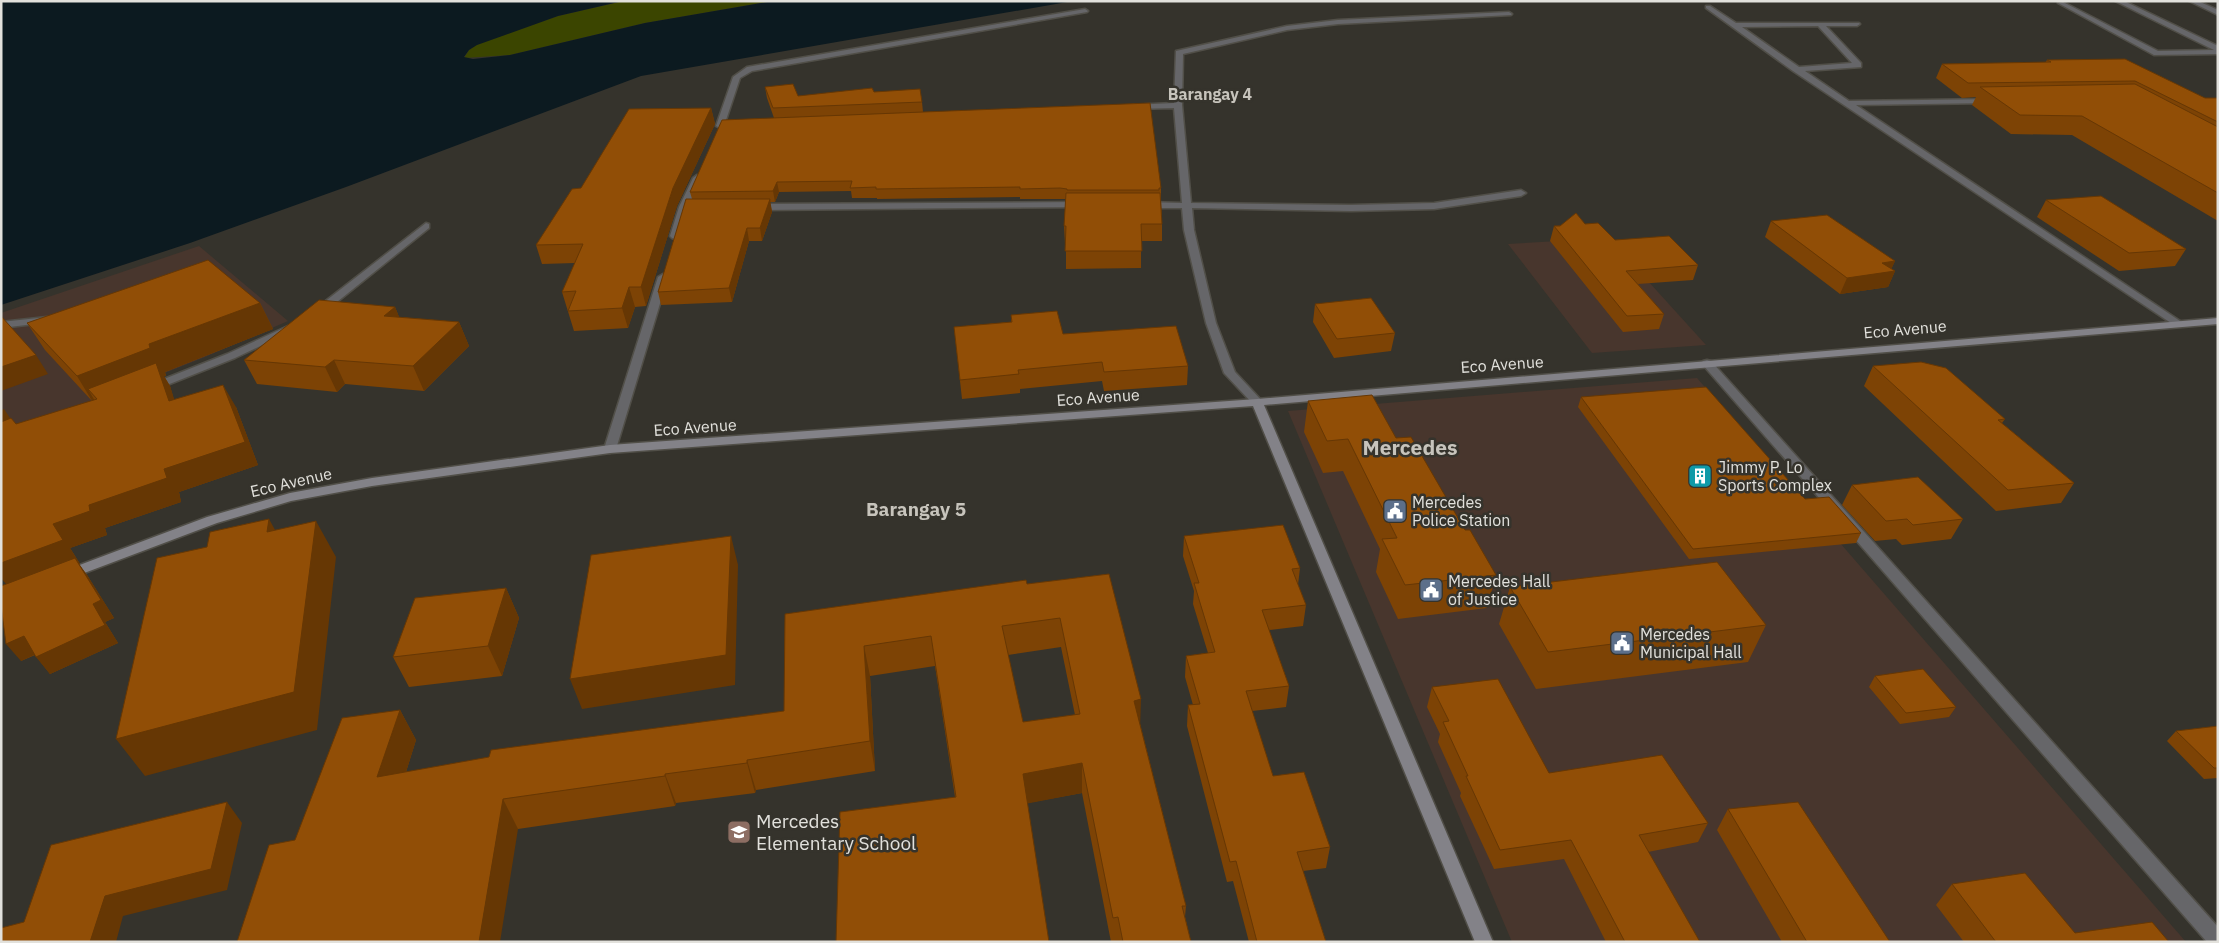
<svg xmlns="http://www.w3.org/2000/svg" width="2219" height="943" font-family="'IBM Plex Sans',sans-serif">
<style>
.commercial{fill:#48362d}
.green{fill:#3b4500}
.water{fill:#0c1a20}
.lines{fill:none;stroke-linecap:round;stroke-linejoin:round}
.lane-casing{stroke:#514f48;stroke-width:3}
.street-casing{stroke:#514f48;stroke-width:3}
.secondary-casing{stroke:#514f48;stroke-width:3}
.lane{fill:#666669;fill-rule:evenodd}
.street{fill:#666669;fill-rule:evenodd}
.secondary{fill:#838288;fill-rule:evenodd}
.wall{fill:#7d4305;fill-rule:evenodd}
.shaded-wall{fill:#663704}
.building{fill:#914e06;stroke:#663704;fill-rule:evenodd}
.labels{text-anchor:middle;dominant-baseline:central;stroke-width:5;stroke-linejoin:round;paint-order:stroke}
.far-quarter-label{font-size:16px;font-weight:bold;fill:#c7c4bc;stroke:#35332c}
.street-label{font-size:16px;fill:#e2e1dc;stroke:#35332c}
.poi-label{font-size:16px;fill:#e2e1dc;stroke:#35332c;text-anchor:start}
.quarter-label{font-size:19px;font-weight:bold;fill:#c7c4bc;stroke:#35332c}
.near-poi-label{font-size:19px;fill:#e2e1dc;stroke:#35332c;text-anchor:start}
.district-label{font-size:21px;font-weight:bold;fill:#c7c4bc;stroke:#35332c}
</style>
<rect width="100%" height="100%" fill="#35332c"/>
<!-- commercial -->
<path class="commercial" d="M1609,238L1706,345L1592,353L1508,244Z
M199,246L288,321L205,357L1,438V313Z
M1697,378L2186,942H1512L1288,411Z"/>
<!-- green -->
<path class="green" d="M623,1H773L645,23L510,55L464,58L469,50L476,45L512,32L558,16Z"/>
<!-- water -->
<path class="water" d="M1,1H623L558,16L477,45L469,50L464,57L473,59L510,55L645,23L773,1H1073L641,76L346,187L190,243L1,305Z"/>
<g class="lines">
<!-- lane casing -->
<g class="lane-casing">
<path id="lane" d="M47,317L52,320L51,322L1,328V322Z"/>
</g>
<!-- street casing -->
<g class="street-casing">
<path id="street" d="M2115,1H2124L2218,46V54L2154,55L2058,3L2063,2L2158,51L2214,50Z
M2189,1H2198L2218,10V15Z
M1706,6H1710L1736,23H1859L1860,24L1857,26H1826L1861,63V67L1805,71L1849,101L1993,99V103H1990L1856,105L2183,323L2182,325H2174L1793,71L1706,8ZM1818,26L1852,63L1799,67L1742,27Z
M1085,9L1088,11L1087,12L752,71L740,78L724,126L720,128L716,126L733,77L747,67Z
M1509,12L1512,14L1511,15L1338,24L1287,30L1183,54L1182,105L1191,203L1351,205L1434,203L1521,190L1526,193L1521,196L1434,209L1351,211L1192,208L1194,230L1216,323L1235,372L1263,402L1261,404H1253L1224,373L1206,323L1184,230L1182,208H1144L1139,205L1144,202L1182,203L1174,108L1133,109L1129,107L1133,105L1174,103L1176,51L1287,26L1338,20Z
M697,175L701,178L689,207L680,236L675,239L672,238L670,236L679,207L693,178Z
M1081,202L1086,205L1084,207L754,210L749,207L754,204Z
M426,223L429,224V228L322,314H314V310Z
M663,274L668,277L616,449L610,453L606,452L604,449L658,277Z
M288,326L292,327L293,329L292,331L235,358L157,389L153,390L147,387L149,385L227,354Z
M1707,360L1711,361L2218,927V942H2207L1703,365L1701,363L1703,361Z"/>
</g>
<!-- secondary casing -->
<g class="secondary-casing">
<path id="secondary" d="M2218,318V324L1264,405L1493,942H1475L1253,406L610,453L372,486L291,501L217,523L71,578H61L59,575L61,572L207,517L290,493L372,478L610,445L1257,399Z"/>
</g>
<!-- lane -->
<use href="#lane" class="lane"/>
<!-- street -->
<use href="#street" class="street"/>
<!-- secondary -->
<use href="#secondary" class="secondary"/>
</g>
<!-- wall -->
<path class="wall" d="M2047,60L2205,98H2218V221L2072,135L2011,134L1972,105L1976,97L1962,98L1936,78L1942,64L2045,63Z
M765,87L798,96L874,92L922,102L923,112L1161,188V198L1162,224V241H1141V268L1066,269V244H1065L1064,226L1066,199H1020V197L877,199V198H852L851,191L779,192L775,202H770L772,212L762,241H749L732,302L661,305L658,292L692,199L690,192L774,118L767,98Z
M711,108L715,124L677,206L646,306L635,307L628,328L574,331L562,292L575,263L542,264L536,245L581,188Z
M2046,200L2186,249L2175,266L2119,271L2037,217Z
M1771,221L1895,261L1891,269L1895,271L1888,287L1840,294L1765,237Z
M1585,224L1615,240L1698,265L1693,280L1638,284L1664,314L1659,329L1623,332L1550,241L1554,226Z
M260,303L273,329L165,372L166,376H164L170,386L174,400L236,407L258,465L179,492L181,502L105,528L107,535L70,548L80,564H79L87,575L114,618L105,622L118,643L50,674L35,655L21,661L6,584L11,419L16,424L92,401L45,350L27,323Z
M1315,304L1395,333L1391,351L1334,358L1313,322Z
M395,307L399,317L459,322L469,346L424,391L345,384L337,392L257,384L244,360Z
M1011,315L1063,334L1188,366L1187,385L1104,391L1102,381L1020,389V393L962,399L954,327L1011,322Z
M1873,366L2005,419L2002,423L2074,483L2061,503L1996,511L1864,386Z
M1581,397L1861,533L1856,543L1689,559L1578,407Z
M1308,401L1396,438L1465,530L1496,575L1487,608L1398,619L1376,572L1380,549L1343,471L1323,473L1304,432Z
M1852,485L1963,519L1951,539L1902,545L1896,539L1875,541L1842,505Z
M1184,536L1300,568L1298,585L1306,605L1303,626L1269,630L1289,686L1286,707L1252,711L1273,776L1330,847L1326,868L1303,871L1326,942H1249L1233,881L1227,882L1187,726L1188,705H1193L1185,677L1186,656L1208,653L1193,604L1194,591L1183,556Z
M1109,574L1140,724L1186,906L1185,917L1191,942H1111L1082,793L1027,803L955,797L935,666L870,676L875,771L756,790L755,793L676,803L675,806L518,829L295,840L400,710L416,740L406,772L784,711L785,614ZM1061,647L1075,715L1023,722L1008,655Z
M1510,587L1766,625L1748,662L1536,689L1499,624Z
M506,588L519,618L502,676L409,687L393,657Z
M1875,676L1956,707L1949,717L1900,724L1869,687Z
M1432,687L1549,773L1708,823L1698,842L1648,852L1700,942H1606L1564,859L1494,869L1460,796L1461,793L1438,742L1440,734L1427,707Z
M2218,726V778L2204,779L2167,741L2176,731Z
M1728,809L1890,942H1782L1717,830Z
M1952,884L2075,933L2169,942H1964L1936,905Z"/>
<!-- shaded-wall -->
<path class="shaded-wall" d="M711,108L715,124L677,206L646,306L641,287L673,188Z
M777,182L779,192L775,202L773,191Z
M770,199L772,212L762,241L760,228Z
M747,228L749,241L732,302L729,288Z
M1895,261L1890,272L1895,271L1888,287L1840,294L1847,278L1882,263Z
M629,287L635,307L628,328L622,308Z
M260,303L273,329L165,372L166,376H164L170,386L182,424L97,399L88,389L96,403L94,404L77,376L149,344Z
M395,307L405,331L384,316Z
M459,322L469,346L424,391L413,366Z
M36,355L48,374L1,391V367Z
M334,360L345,384L337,392L325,367Z
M223,385L236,407L258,465L179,492L181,502L105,528L107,535L70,548L80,564H79L87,575L114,618L105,622L118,643L50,674L36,657L11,590L1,578V563L53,524L89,505L164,469Z
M4,409L20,433L1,440V411Z
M269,519L289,555L267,532Z
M316,521L336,557L317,730L145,776L116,739Z
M731,536L738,565L735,685L582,709L570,679Z
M506,588L519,618L502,676L488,646Z
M24,636L38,653L21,661L6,644Z
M864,646L870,676L875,771L870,741Z
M1141,699L1140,729L1134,701Z
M400,710L416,740L395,807L377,777Z
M747,760L756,790L755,793L747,763Z
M1082,763V793L1025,804L1023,774Z
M665,774L676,803L675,806L665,776Z
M503,799L518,829L500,942H479Z
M227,802L242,823L227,890L123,916L116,942H90L105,896Z"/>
<!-- building -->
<path class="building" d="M2125,59L2205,98H2218V122L2135,81L1968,83L1942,64L2051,62L2047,60Z
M793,84L798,96L872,88L874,92L920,89L922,102L773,108L765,87Z
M2135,84L2218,127V193L2082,116L2020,115L1980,87Z
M1150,103L1161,188H1159V190H1067V189L1060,188L1020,189V187L876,189V187L850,188L852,181L777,182L773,191L690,192L722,120Z
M711,108L673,188L641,287H629L622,308L568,311L576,291L562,292L583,244L536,245L572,189L581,188L629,109Z
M1066,193H1160L1162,224H1141L1142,251H1065L1066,226H1064Z
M2101,196L2186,249L2129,253L2046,200Z
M686,199H770L760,228H747L729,288L658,292Z
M1576,213L1585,224L1598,223L1615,240L1669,236L1698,265L1626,271L1664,314L1627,316L1554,226H1560Z
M1827,215L1895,261L1882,263L1895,271L1847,278L1771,221Z
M208,260L260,303L149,344L150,348L77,376L27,323Z
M1371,298L1395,333L1337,339L1315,304Z
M319,300L395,307L384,316L459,322L413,366L334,360L325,367L244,360Z
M1057,311L1063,334L1176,326L1188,366L1104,372L1102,362L1018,370L1019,374L960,380L954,327L1012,322L1011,315Z
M1,316L36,355L1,367Z
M1921,362L1946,368L2005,419L1998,420L2074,483L2008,490L1873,366Z
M156,363L169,401L223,385L245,442L164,469L167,478L89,505L90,511L53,524L63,540L1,563V422L11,418L16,424L97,399L88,389Z
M1706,387L1805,499L1829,497L1861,533L1693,549L1581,397Z
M1372,395L1396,438L1411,437L1465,530H1470L1496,575L1405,585L1382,539L1397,538L1348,439L1327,441L1308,401Z
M1918,477L1963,519L1913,525L1907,519L1886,521L1852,485Z
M269,519L267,532L316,521L294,692L116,739L157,558L207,547L210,532Z
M1283,525L1300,568L1292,569L1306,605L1262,610L1289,686L1246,691L1273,776L1304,772L1330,847L1297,852L1326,942H1257L1236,861L1230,862L1188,705L1200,704L1186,656L1215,652L1194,583H1199L1184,536Z
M731,536L726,655L570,679L591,555Z
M75,558L101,600L93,604L105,625L36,657L24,636L6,644L1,605V586Z
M1717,562L1766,625L1548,652L1510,587Z
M1109,574L1141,699L1134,701L1186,906H1182L1191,942H1123L1118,917L1113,918L1082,763L1023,774L1049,942H836L840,812L956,797L931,636L864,646L870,741L747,760V763L665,774V776L503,799L479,942H237L269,845L295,840L342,718L400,710L377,777L489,757L491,750L784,711L785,614L1026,580L1027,584ZM1060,618L1080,714L1023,722L1002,626Z
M506,588L488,646L393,657L415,598Z
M1923,669L1956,707L1906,713L1875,676Z
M1498,679L1549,773L1662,755L1708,823L1639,835L1700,942H1625L1571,840L1500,850L1466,776H1468L1443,722L1449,721L1432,687Z
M2218,726V768H2214L2176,731Z
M227,802L211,869L105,896L90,942H1V928L24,922L51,845Z
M1798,802L1890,942H1807L1728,809Z
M2025,873L2075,933L2152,922L2169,942H1996L1952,884Z"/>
<!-- icons -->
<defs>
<g id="building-square" transform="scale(1.25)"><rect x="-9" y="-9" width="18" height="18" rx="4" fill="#0f9aa8" stroke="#35332c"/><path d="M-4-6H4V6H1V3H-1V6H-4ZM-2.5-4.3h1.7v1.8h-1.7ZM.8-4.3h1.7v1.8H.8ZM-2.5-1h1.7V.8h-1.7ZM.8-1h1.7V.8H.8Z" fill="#fff"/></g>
<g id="civic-square" transform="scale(1.25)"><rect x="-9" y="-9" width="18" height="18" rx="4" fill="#5c6f8a" stroke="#35332c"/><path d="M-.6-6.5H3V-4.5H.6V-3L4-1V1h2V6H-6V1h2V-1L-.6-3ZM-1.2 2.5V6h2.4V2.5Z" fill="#fff"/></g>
<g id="school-square" transform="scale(1.25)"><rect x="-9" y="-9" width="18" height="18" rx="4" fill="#8d6e63" stroke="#35332c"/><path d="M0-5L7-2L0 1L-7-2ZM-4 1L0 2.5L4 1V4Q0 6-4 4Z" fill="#fff"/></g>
</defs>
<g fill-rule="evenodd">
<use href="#building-square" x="1700" y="476"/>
<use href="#civic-square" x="1395" y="511"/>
<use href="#civic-square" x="1431" y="590"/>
<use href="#civic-square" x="1622" y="643"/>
<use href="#school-square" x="739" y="832"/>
</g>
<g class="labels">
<!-- far-quarter labels -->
<g class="far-quarter-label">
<text x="1210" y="94">Barangay 4</text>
</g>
<!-- street labels -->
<g class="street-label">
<text transform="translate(1905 329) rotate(-5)">Eco Avenue</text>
<text transform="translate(1502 364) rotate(-4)">Eco Avenue</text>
<text transform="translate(1098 397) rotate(-4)">Eco Avenue</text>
<text transform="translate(695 427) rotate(-4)">Eco Avenue</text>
<text transform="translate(291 482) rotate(-13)">Eco Avenue</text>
</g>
<!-- poi labels -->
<g class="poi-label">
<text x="1718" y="467">Jimmy P. Lo<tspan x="1718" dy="18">Sports Complex</tspan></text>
<text x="1412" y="502">Mercedes<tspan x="1412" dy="18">Police Station</tspan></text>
<text x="1448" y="581">Mercedes Hall<tspan x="1448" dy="18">of Justice</tspan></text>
<text x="1640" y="634">Mercedes<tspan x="1640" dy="18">Municipal Hall</tspan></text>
</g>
<!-- quarter labels -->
<g class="quarter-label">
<text x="916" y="509">Barangay 5</text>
</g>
<!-- near-poi labels -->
<g class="near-poi-label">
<text x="756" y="821">Mercedes<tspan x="756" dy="22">Elementary School</tspan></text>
</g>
<!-- district labels -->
<g class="district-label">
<text x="1410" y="447">Mercedes</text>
</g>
</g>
<!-- border -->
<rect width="2219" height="943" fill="none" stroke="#e2e1dc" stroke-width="5"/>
</svg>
